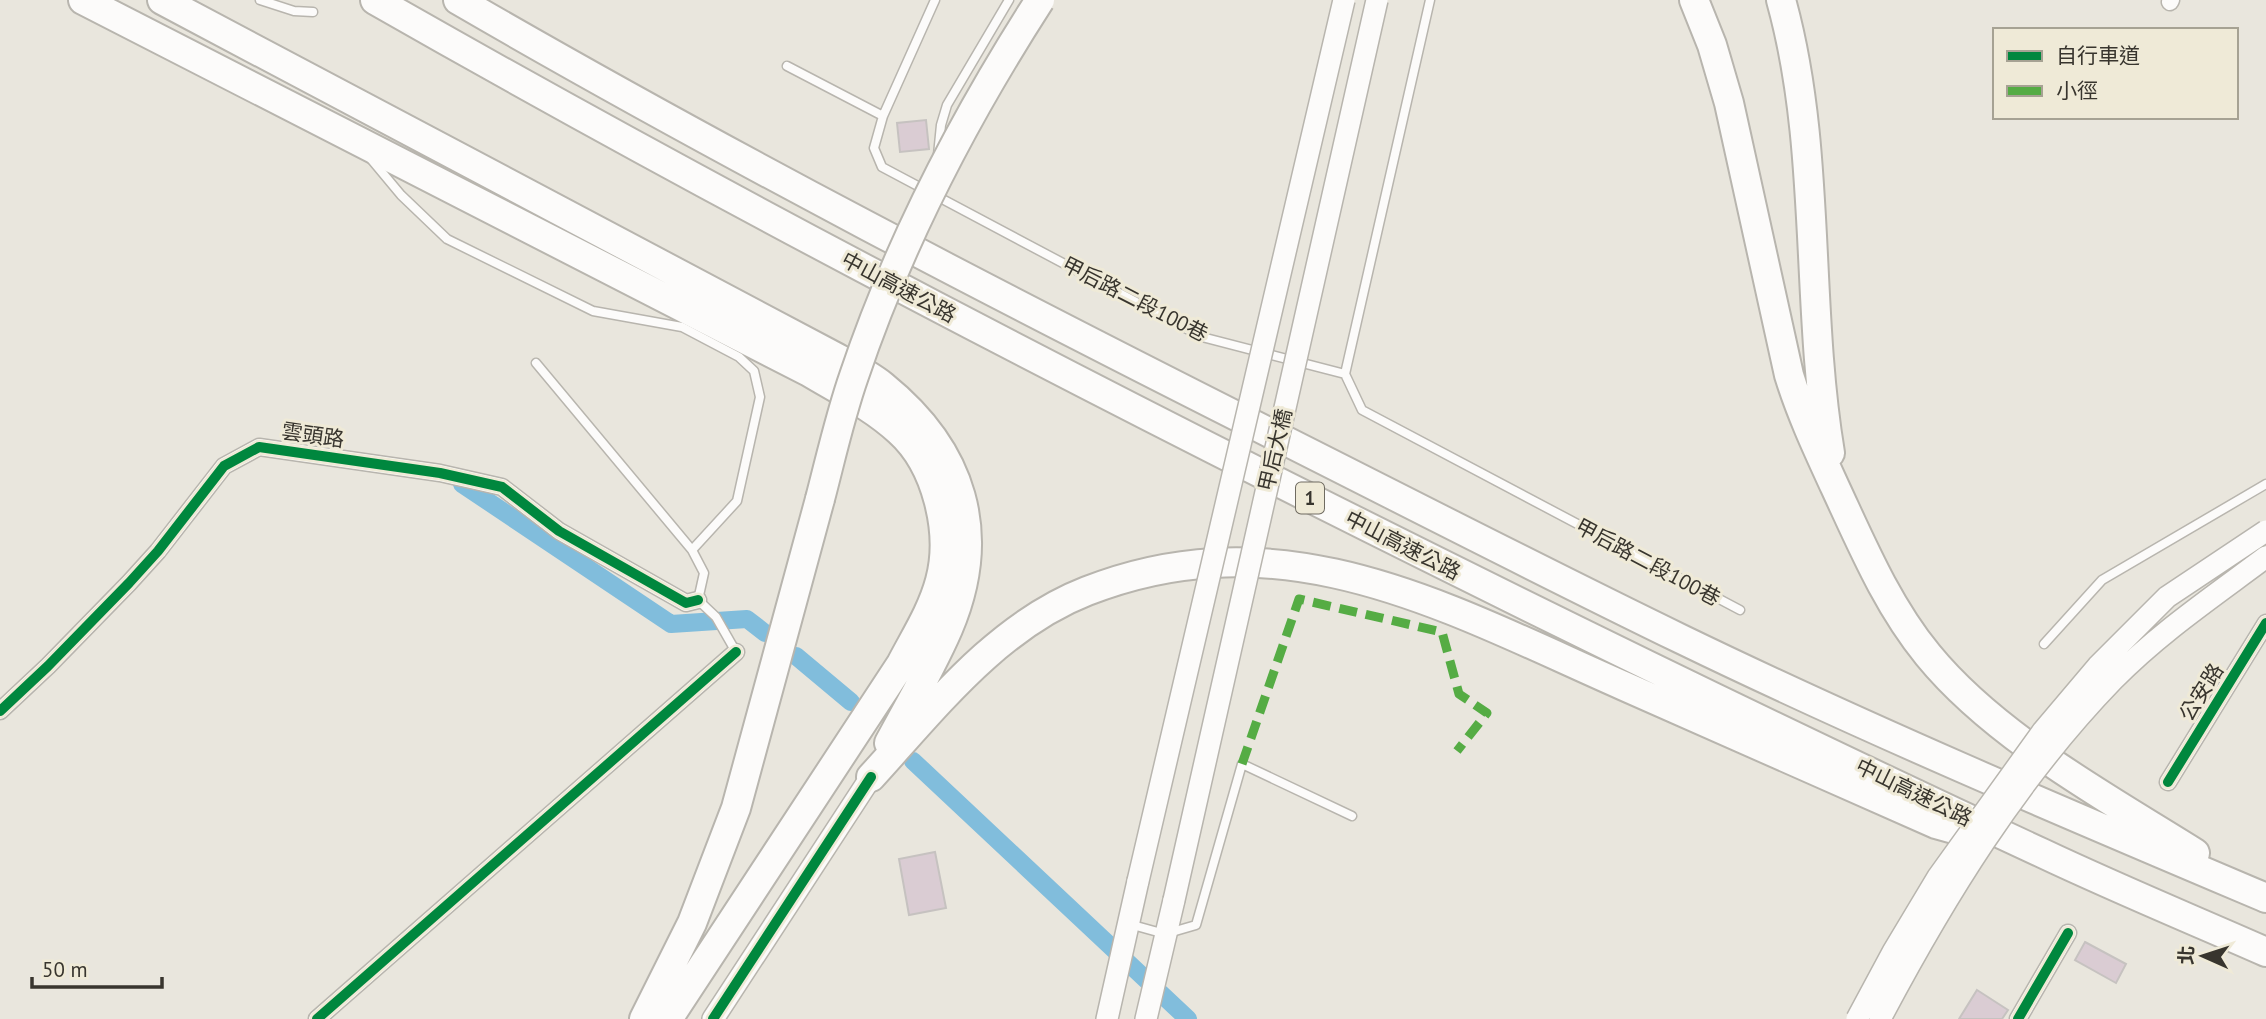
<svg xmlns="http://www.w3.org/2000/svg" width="2266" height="1019" font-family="'PT Sans','Noto Sans TC',sans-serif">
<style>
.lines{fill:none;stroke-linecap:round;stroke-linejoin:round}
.canal{stroke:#81bddc;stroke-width:18}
.building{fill:#daccd3;stroke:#c6c2c0;stroke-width:2}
.lane-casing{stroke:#b8b5ae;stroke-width:11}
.street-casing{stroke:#b8b5ae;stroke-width:19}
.secondary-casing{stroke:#b8b5ae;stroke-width:24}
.highway-casing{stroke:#b8b5ae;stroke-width:32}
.lane{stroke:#fcfbfa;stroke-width:8}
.street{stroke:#fcfbfa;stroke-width:16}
.secondary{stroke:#fcfbfa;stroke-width:21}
.highway{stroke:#fcfbfa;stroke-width:28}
.secondary-bridge-casing{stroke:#b8b5ae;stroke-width:24;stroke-linecap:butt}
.highway-bridge-casing{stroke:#b8b5ae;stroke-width:32;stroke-linecap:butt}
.secondary-bridge{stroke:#fcfbfa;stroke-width:21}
.highway-bridge{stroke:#fcfbfa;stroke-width:28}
.quiet{stroke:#55ac44;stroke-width:9;stroke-dasharray:18 9;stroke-linecap:butt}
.cycleway-casing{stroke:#efead7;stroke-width:15}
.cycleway{stroke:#00873e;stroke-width:10}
.labels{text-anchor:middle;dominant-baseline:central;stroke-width:6;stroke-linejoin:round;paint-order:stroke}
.shield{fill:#efead7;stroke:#6f6b61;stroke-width:2}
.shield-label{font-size:19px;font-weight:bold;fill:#38352e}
.street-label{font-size:21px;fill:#38352e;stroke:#efead7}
</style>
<rect width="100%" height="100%" fill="#e9e6dd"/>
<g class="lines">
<!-- canal -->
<path class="canal" d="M462,484L671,624L747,619L765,633
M796,656L851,702
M913,761L1188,1019"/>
</g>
<!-- building -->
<path class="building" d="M926,120L929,149L900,152L897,123Z
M935,852L946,908L909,915L899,859Z
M2085,942L2126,964L2116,983L2075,960Z
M1977,990L2008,1010L2002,1019H1959Z"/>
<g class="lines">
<!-- lane casing -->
<g class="lane-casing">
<path id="lane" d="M260,0L294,11L313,12
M935,0L883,116L874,148L882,167L1202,337L1345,374L1362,410L1740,610
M787,66L883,116
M938,155L941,125L947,105L1009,0
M371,159L401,195L447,239L593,311L682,327L739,357L754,371L760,397L737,501L692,550L704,573L698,600L716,617L736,652
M536,363L692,550
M1345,374L1430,0
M2044,644L2102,580L2266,484
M1129,924L1165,934L1196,925L1242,764L1352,816"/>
</g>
<!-- street casing -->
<g class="street-casing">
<path id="street" d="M2170,2L2171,0
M0,711L48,666L129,583L158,551L224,466L259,447L440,473L502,487L559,531L686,603L698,600
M2168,782L2266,623
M317,1019L736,652
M2018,1019L2068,933"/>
</g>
<!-- secondary casing -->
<g class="secondary-casing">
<path id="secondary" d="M713,1019L871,777
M1107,1019L1138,881
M1146,1019L1174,900"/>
</g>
<!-- highway casing -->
<g class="highway-casing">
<path id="highway" d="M83,0L809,372C839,390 873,407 899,431C937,465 953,533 940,581C932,611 915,637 901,664L668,1019
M162,0L828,353C846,363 867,373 883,386C962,450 989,533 948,629C931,668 909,706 889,743
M375,0C683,176 997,341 1314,500C1555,621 1798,740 2042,853C2116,888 2191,919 2266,952
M458,0C727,156 1004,299 1282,439C1415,506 1547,574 1681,639C1873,732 2070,815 2266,898
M1694,0L1712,45L1729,103L1789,375C1801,414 1818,450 1835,487C1862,545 1887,605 1928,655C1995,737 2106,797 2195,853
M1781,0C1822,147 1805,303 1830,453
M871,777C935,707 997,626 1087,591C1284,514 1447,608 1624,686C1728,732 1832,778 1936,824L1972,834
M644,1019L692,923L736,808L820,499"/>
</g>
<!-- lane -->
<use href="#lane" class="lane"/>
<!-- street -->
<use href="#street" class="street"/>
<!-- secondary -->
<use href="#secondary" class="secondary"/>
<!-- highway -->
<use href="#highway" class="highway"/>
<!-- secondary-bridge casing -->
<g class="secondary-bridge-casing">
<path id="secondary-bridge" d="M1138,881L1344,0
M1174,900L1377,0
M1857,1019L1893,952L1938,877L2043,731L2098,666L2167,597L2266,531
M1880,1019C1944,898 2017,779 2113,680C2159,633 2214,596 2266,557"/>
</g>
<!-- highway-bridge casing -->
<g class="highway-bridge-casing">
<path id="highway-bridge" d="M820,499C831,457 840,416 854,376C899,242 964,118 1040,0"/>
</g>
<!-- secondary-bridge -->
<use href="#secondary-bridge" class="secondary-bridge"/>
<!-- highway-bridge -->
<use href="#highway-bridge" class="highway-bridge"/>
<!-- quiet -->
<path class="quiet" d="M1242,764L1299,599L1442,632L1459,694L1487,713L1457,751"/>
<!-- cycleway casing -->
<g class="cycleway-casing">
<path id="cycleway" d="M0,711L48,666L129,583L158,551L224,466L259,447L440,473L502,487L559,531L686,603L698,600
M2168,782L2266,623
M317,1019L736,652
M713,1019L871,777
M2018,1019L2068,933"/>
</g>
<!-- cycleway -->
<use href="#cycleway" class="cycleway"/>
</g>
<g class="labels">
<!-- shield labels -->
<rect class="shield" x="1296" y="482.5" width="28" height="31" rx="5"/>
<g class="shield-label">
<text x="1310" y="498">1</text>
</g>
<!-- street labels -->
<g class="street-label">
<text transform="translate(899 287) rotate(28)">中山高速公路</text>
<text transform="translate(1135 299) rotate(27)">甲后路二段100巷</text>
<text transform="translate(313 435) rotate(8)">雲頭路</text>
<text transform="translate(1275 450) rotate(-77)">甲后大橋</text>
<text transform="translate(1403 545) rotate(27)">中山高速公路</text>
<text transform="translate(1648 562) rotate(28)">甲后路二段100巷</text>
<text transform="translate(2201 692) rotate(-58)">公安路</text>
<text transform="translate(1914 792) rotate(26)">中山高速公路</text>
</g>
</g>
<!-- legend -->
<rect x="1993" y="28" width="245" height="91" fill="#efead7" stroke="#a6a293" stroke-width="2"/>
<rect x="2007" y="51" width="35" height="10" fill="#00873e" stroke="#a6a293" stroke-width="2"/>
<text x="2056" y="63" font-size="21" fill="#38352e">自行車道</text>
<rect x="2007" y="86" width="35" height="10" fill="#55ac44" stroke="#a6a293" stroke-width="2"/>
<text x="2056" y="98" font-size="21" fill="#38352e">小徑</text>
<!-- north arrow -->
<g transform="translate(2203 956) rotate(273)" stroke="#efead7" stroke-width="5" paint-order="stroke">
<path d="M0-5L12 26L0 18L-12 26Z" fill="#38352e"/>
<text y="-10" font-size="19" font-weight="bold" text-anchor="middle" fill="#38352e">北</text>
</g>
<!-- scale -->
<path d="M32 977v10h130v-10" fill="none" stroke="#38352e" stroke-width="3.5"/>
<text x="42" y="977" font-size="21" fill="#38352e" stroke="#efead7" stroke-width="5" paint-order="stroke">50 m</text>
</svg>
